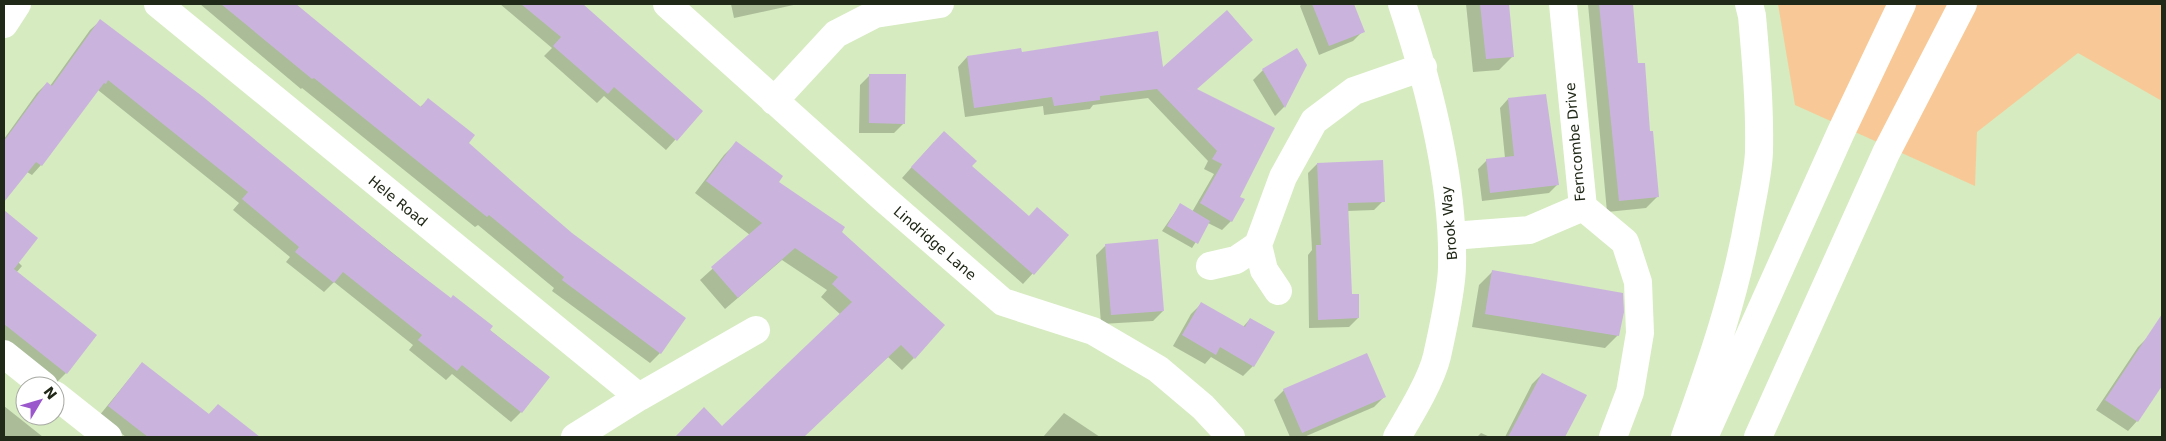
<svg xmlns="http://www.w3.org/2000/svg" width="2166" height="441" font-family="'DejaVu Sans',sans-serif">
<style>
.green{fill:#f8c996}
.shadow{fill:#0003}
.building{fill:#cab4de}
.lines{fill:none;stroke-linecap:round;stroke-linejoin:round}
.minor{stroke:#fff;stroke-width:28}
.secondary{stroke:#fff;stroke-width:28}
.trunk{stroke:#fff;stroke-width:28}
.labels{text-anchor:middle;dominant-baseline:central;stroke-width:4.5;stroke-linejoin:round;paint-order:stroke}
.street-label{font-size:14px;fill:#202817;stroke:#fff}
</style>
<rect width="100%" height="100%" fill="#d6ebbf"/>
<!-- green -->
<path class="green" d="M1778,4H2162V101L2078,53L1977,132L1975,186L1795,105Z"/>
<!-- shadow -->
<path class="shadow" d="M200,4H294L419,108L428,100L660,353L650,363L552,291L554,288L478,225L475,227L302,88L301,89Z
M500,4H582L701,111L666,150L604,96L597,103L544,56L552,48Z
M731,4H798L734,18Z
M1302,4H1352L1363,31L1353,41L1319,55L1300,6Z
M1466,4H1507L1512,57L1499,70L1473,72Z
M1588,4H1632L1636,65L1658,196L1646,208L1607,212Z
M100,21L549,377L521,412L511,422L452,374L446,380L409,350L413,345L334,282L324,292L286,262L290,257L233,210L239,203L98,90L41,165L32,175L27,172L4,200V139L37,93L47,83L50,86L90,30Z
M1021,53L1162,69L1195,89L1239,197L1231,221L1222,230L1208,223L1192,248L1162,231L1180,205L1192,212L1214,174L1204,169L1208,161L1148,98L1093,105L1090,109L1044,115L1043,106L965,117L958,67L967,57Z
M1306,65L1284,107L1275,116L1253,80L1263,70Z
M870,75L904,123L894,133H859L860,85Z
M1508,99L1557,185L1549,193L1482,201L1478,169L1487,160L1505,158L1500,108Z
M934,142L1029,217L1067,236L1023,284L902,178Z
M736,143L777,182L840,232L914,358L902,370L888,357L803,437H676L704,409L722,428L841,315L821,297L827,290L782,260L725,309L700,280L750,235L695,193L724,155Z
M1317,164L1383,201L1374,210L1347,211L1351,296L1358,318L1349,327L1309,328L1308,255L1312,250L1308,173Z
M4,212L36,238L18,262L22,266L16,273L66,373L56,383L4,340Z
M1106,245L1163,311L1153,321L1101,324L1096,255Z
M1492,272L1618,335L1605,348L1472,327L1479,285Z
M1201,304L1243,327L1250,319L1253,366L1243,376L1211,357L1205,364L1173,346L1191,314Z
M2148,337L2162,347V384L2137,421L2128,431L2096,410L2138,347Z
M142,363L208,415L218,406L258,437H126L99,416Z
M1542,374L1586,396L1564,437H1505L1532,384Z
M1284,390L1384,397L1374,407L1304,437H1290L1274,400Z
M4,406L43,437H4Z
M1064,413L1100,437H1043Z
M1481,433L1490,437H1477Z"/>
<!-- building -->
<path class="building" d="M221,4H296L421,107L428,98L475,135L469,143L515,184L572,233L686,318L661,354L562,280L564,277L489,215L487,217L314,78L312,79Z
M521,4H583L703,111L677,141L614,87L608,94L553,46L561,37Z
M1312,4H1354L1365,32L1329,46Z
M1480,4H1509L1514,57L1486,59Z
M1599,4H1633L1638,63H1645L1650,131H1653L1659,197L1619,201Z
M1227,10L1253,40L1197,89L1275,128L1240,197L1245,199L1232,222L1200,203L1222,164L1212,159L1217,151L1157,89L1100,96V100L1054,106L1052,97L974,108L967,56L1021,48L1022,52L1158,31L1163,67Z
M100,19L202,96L391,252L451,298L453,295L493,326L490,330L550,377L522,413L462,365L457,371L418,340L422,335L343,272L334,283L295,252L299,247L242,199L248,192L108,80L106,84L104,83L42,166L36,162L4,202V141L47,82L52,86Z
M1297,48L1307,65L1285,108L1262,69Z
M869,74H906L905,124L869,123Z
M1546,94L1559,185L1490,193L1486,159L1514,156L1508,98Z
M944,131L977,161L972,166L1029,216L1037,207L1069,235L1034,275L911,167Z
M736,141L783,176L779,182L845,227L842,232L945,325L915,359L901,345L804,437H675L704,407L722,426L852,302L832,284L838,277L795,248L738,298L711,267L762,223L706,181Z
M1383,160L1385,202L1348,203L1352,294H1359V318L1318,320L1316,245H1321L1317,163Z
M1180,203L1210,221L1198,244L1167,226Z
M4,210L38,238L14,269L97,335L67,374L4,324Z
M1158,239L1164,311L1111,315L1105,244Z
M1492,270L1623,293L1624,312L1619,336L1485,314Z
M1201,302L1245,327L1250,318L1275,332L1254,367L1220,347L1216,355L1182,335Z
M2162,314V386L2138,422L2105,400Z
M1367,353L1386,397L1302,433L1283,389Z
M142,362L209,414L218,404L260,437H148L108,406Z
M1542,373L1587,395L1565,437H1508Z"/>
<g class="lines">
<!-- minor -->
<path class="minor" d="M158,4L639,397
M667,4L882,197L1003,302L1093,331L1158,369L1203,407L1231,437
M774,101L836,34L875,14L940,4
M1583,207L1625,242L1638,282L1640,333L1630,392L1613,437
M1452,236L1529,230L1583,207L1563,4
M1258,245L1264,270L1278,291
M1210,266L1236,260L1258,245L1283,177L1314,121L1354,91L1423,67
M4,354L44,386
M55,395L108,437
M575,437L639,397L756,330
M1397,437C1410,415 1431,381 1437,356C1442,333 1452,289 1452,266C1454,180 1429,85 1402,4"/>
<!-- secondary -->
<path class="secondary" d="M4,24L17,4"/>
<!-- trunk -->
<path class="trunk" d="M1685,437C1711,364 1736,293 1749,216C1753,195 1758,173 1759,152C1760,106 1756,61 1752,16L1749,4
M1704,437L1841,132L1902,4
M1758,437L1886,153L1963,4"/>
</g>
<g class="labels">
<!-- street labels -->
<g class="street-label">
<text transform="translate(1575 142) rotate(-95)">Ferncombe Drive</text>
<text transform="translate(398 201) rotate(39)">Hele Road</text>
<text transform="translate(1449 223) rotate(-95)">Brook Way</text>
<text transform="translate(935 243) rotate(41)">Lindridge Lane</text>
</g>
</g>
<!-- border -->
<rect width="2166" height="441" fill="none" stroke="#202817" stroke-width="10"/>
<!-- north arrow -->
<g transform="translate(40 401) rotate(52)"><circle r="24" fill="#ffffff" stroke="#a6a9a2"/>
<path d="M0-4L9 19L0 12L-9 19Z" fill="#9b58cd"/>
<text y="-8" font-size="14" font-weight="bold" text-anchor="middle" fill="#202817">N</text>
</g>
</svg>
